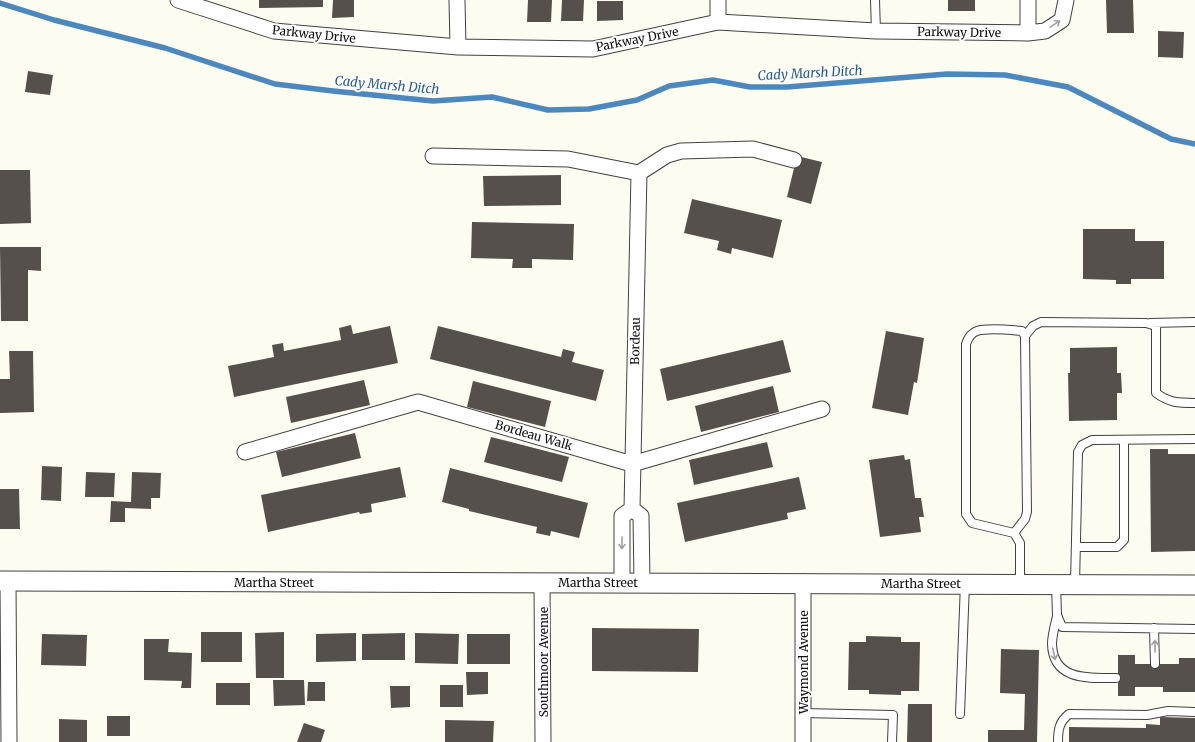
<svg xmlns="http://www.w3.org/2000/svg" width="1195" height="742" font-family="Merriweather,serif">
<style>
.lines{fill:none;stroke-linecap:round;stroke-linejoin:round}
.stream{stroke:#4b88bd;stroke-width:5.5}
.building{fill:#55504c}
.service-casing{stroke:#414141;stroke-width:10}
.minor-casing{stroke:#414141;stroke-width:17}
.tertiary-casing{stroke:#414141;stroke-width:21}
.service{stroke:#fff;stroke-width:8}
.minor{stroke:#fff;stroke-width:15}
.tertiary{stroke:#fff;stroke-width:19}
.oneway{stroke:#9f9f9f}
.labels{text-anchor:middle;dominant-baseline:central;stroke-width:4;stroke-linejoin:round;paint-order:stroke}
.street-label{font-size:12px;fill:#0e0e0e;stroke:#fff}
.water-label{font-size:13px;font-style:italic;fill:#265b91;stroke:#fff}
</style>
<rect width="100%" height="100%" fill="#fdfcf1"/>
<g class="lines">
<!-- stream -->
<path class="stream" d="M0,3L54,20L165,48L275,84L333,91L433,101L492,97L548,110L589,109L637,100L669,86L713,80L750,87H787L947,74L1005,75L1068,87L1171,139L1195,144"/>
</g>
<!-- building -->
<path class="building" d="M259,0H323V7L259,8Z
M333,0H354V17L332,18Z
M528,0H552L551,22H527Z
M562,0H584L583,21H561Z
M948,0H975V11H948Z
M1106,0H1133L1134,33H1107Z
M597,1H623V20L597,21Z
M1158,31L1184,32L1183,58L1158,57Z
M28,71L53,75L50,95L25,92Z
M797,156L822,162L811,204L787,197Z
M0,170H30L31,223L0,224Z
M561,175V205L484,206L483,176Z
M692,199L782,220L773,258L732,248L731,254L717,250L719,241L684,233Z
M472,222L574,224L573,260L532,259V268H512L513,259L471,258Z
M1083,229H1135V241H1164V279H1131V284H1116V280L1083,279Z
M0,247H41V271L28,270V321H1Z
M351,325L353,334L390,326L398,363L234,397L228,366L274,357L272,345L283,343L284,351L341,340L339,328Z
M438,326L561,357L563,349L575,352L572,362L604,370L596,401L430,359Z
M886,331L924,338L917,383L914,382L908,415L872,408Z
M783,340L791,372L667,401L660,369Z
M1117,347V373H1121L1122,393H1117V420L1069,421L1068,373H1070V348Z
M9,351H33L34,412L0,413V379H10Z
M364,380L370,405L291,423L286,397Z
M473,381L551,401L545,427L467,407Z
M773,386L779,412L701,432L695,406Z
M355,433L361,458L282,477L276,452Z
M491,437L569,457L562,482L484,462Z
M767,442L773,467L694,485L689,460Z
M1150,449H1168V454H1195V551L1151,552Z
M904,455L905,460L910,459L915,498H921L924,517H919L921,532L880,537L869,460Z
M42,466L62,467L61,501L41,500Z
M400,467L406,497L371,504L372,512L360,514L359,512L268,532L261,495Z
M450,468L588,503L579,538L551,531L550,536L536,533L537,527L469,511V509L442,502Z
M86,472L115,473L114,497H85Z
M132,472L161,473L160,498H151V509L125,508V522H110L111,501L131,502Z
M799,477L806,509L787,513L788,519L685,542L677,503Z
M0,489H19L20,529H0Z
M592,628L699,629L698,672L592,671Z
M201,632H242V662H201Z
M284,632V678H256L255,633Z
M356,633V661L316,662V634Z
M405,633V660H362V634Z
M415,633L459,634L458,664L415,663Z
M42,634L87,635L86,666L41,665Z
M467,634H510V664H467Z
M866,636L901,637V642H920L919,691H901V695L869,694V690H848L849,642H866Z
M144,639H169L168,652L192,653L191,688H181L182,681L144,680Z
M1001,649L1039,650L1037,742H988V730H1024L1025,694L1000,693Z
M1118,655H1135V664H1179V658H1195V692H1163V687H1135V696H1118Z
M466,672H488V694L467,695Z
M273,680H304L305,705L274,706Z
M308,682H325V701H307Z
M216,683H250V705H216Z
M440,685H463V707H440Z
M390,686H410V707L391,708Z
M908,704H932V742H907Z
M107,716H130V736H107Z
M1160,717L1195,718V742H1069V727L1146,728V724L1160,725Z
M59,719L87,720V742H59Z
M445,720L494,721L493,742H445Z
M304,723L325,730L321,742H297Z"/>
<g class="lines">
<!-- service casing -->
<g class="service-casing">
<path id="service" d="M875,0L876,31
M1150,323L1195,322
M1025,336L1033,326L1041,322L1146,323L1156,326V393C1170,403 1178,403 1195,403
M1014,533L1025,519L1027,512L1025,336L1022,331C1012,330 986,328 977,331C971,333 968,338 966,344V514L972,523L1014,533L1020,543V584
M1076,547H1117L1124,540V440
M1056,584L1057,615L1062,627L1195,629
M1075,584L1078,452L1082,445L1092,440L1195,439
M1057,616C1055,625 1052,635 1052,644C1053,681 1089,678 1116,678
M1154,628L1155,664
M803,713L893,715L892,742
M960,714L965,583
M1058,742C1058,730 1059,722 1069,714L1147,715L1168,711L1195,712"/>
</g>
<!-- minor casing -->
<g class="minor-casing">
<path id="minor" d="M178,0L274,31L458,47L593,49L718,22L876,31L1028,33L1045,31L1062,20L1066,0
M457,0L458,47
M718,0V22
M1028,0V33
M433,156L568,159L639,173L667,155L681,151L753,149L794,160
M245,452L418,402L632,464L822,409
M632,509L639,173
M632,509L641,516L642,582
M8,581L9,742
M622,582V516L632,509
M803,582V742
M542,583L543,742"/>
</g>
<!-- tertiary casing -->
<g class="tertiary-casing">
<path id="tertiary" d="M0,581L1195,585"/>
</g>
<!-- service -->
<use href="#service" class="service"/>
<!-- minor -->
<use href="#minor" class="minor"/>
<!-- tertiary -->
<use href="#tertiary" class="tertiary"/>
</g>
<!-- one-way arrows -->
<defs><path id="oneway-shaft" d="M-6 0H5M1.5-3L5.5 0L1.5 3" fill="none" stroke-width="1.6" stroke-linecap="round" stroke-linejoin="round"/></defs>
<g class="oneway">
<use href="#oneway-shaft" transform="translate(1055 24) rotate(-34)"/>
<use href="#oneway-shaft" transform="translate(622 543) rotate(90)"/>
<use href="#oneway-shaft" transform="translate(1155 646) rotate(-91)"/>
<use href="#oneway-shaft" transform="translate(1054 654) rotate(78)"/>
</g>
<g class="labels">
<!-- street labels -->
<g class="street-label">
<text transform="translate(959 32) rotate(1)">Parkway Drive</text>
<text transform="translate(314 34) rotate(6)">Parkway Drive</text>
<text transform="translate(637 39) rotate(-11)">Parkway Drive</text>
<text transform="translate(635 341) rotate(-89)">Bordeau</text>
<text transform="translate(534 435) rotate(16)">Bordeau Walk</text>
<text x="274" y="582">Martha Street</text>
<text x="598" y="582">Martha Street</text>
<text x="921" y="583">Martha Street</text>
<text transform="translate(543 662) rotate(-90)">Southmoor Avenue</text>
<text transform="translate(803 662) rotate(-90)">Waymond Avenue</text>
</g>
<!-- water labels -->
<g class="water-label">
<text transform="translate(810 73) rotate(-3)">Cady Marsh Ditch</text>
<text transform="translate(387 85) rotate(5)">Cady Marsh Ditch</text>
</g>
</g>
</svg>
